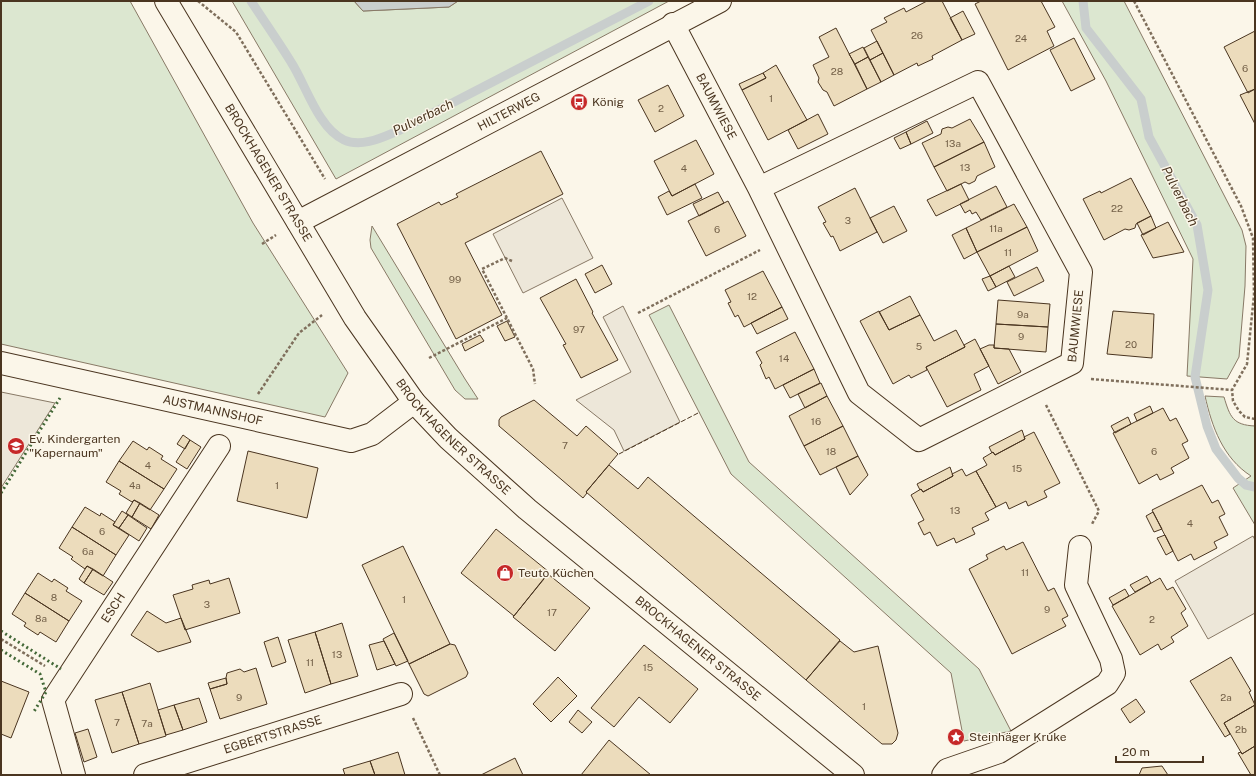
<svg xmlns="http://www.w3.org/2000/svg" width="1256" height="776" font-family="'Public Sans',sans-serif">
<style>
.green{fill:#dce7d0;stroke:#887966}
.parking{fill:#ede7d9;stroke:#887966}
.water{fill:#c9cecd;stroke:#887966}
.lines{fill:none;stroke-linecap:round;stroke-linejoin:round}
.stream{stroke:#c9cecd;stroke-width:9}
.building{fill:#ecdcbc;stroke:#4a3520}
.street-casing{stroke:#4a3520;stroke-width:24}
.secondary-casing{stroke:#4a3520;stroke-width:24}
.path{stroke:#7f6f5c;stroke-width:2.5;stroke-dasharray:3 2;stroke-linecap:butt}
.street{stroke:#fbf6e9;stroke-width:22}
.secondary{stroke:#fbf6e9;stroke-width:22}
.hedge{stroke:#436837;stroke-width:3;stroke-dasharray:2 3;stroke-linecap:butt}
.fence{stroke:#4a3520;stroke-width:1;stroke-dasharray:5 2;stroke-linecap:butt}
.labels{text-anchor:middle;dominant-baseline:central;stroke-width:3;stroke-linejoin:round;paint-order:stroke}
.number-label{font-size:10px;fill:#725f47}
.poi-label{font-size:12px;fill:#4a3520;stroke:#fbf6e9;text-anchor:start}
.street-label{font-size:12px;fill:#4a3520;stroke:#fbf6e9}
.water-label{font-size:13px;font-style:italic;fill:#4a3520;stroke:#fbf6e9}
</style>
<rect width="100%" height="100%" fill="#fbf6e9"/>
<!-- green -->
<path class="green" d="M1,1H130L253,223L348,373L325,417L1,344Z
M232,1H354L363,11L449,7L458,1H669L336,179Z
M1062,1H1124L1242,230L1246,246L1245,286L1239,357L1227,379L1187,376L1193,259L1106,81Z
M372,226L465,379L478,399H465L455,390L371,248L370,240Z
M669,305L749,462L979,669L1011,731L964,741L951,673L731,474L649,315Z
M1205,396L1224,397C1230,417 1233,425 1255,426V525L1233,488L1251,476C1223,458 1212,427 1205,396Z"/>
<!-- parking -->
<path class="parking" d="M562,198L593,258L523,293L493,234Z
M623,306L680,422L624,451L614,430L576,400L631,372L603,317Z
M1,392L55,403L1,488Z
M1253,536L1255,540V613L1208,639L1175,581Z"/>
<!-- water -->
<path class="water" d="M354,1H458L449,7L363,11Z"/>
<g class="lines">
<!-- stream -->
<path class="stream" d="M251,1C264,21 278,41 291,62C306,85 318,128 344,140C362,148 383,137 400,130L649,1
M1083,1L1086,28L1141,99L1149,137L1197,225L1208,290L1195,377L1207,426L1216,449L1238,478L1246,485L1255,487"/>
</g>
<!-- building -->
<path class="building" d="M927,1H942L962,40L932,56L933,59L918,66L917,63L894,75L871,30L887,22L884,18L904,8L906,12Z
M981,1H1041L1055,27L1047,31L1054,46L1008,70L975,4Z
M963,11L975,34L962,40L950,18Z
M836,28L867,89L834,106L827,92L823,90L818,82L819,78L813,65L829,57L819,37Z
M1255,31V89L1248,93L1224,47Z
M1074,38L1095,79L1071,91L1050,50Z
M877,41L883,53L870,60L864,48Z
M863,47L868,57L855,64L849,54Z
M883,53L894,75L881,82L870,60Z
M868,57L881,82L867,89L855,64Z
M776,65L807,120L768,140L742,90L766,78L763,73Z
M763,73L766,78L742,90L739,84Z
M668,85L684,116L655,132L638,100Z
M1255,89V124L1240,95Z
M818,114L828,134L798,149L788,130Z
M970,119L984,142L934,167L922,143L941,134L942,129L948,127L952,128Z
M927,121L933,133L911,144L906,132Z
M906,132L911,144L900,149L894,138Z
M696,140L714,174L672,196L654,161Z
M984,142L995,167L977,176L975,181L969,184L965,182L947,191L934,167Z
M541,151L563,194L465,243L502,315L456,339L397,224L439,202L441,205L458,197L456,194Z
M1131,178L1151,216L1136,224L1135,228L1129,230L1125,229L1104,240L1083,199L1100,191L1101,193Z
M695,184L702,198L667,215L658,197L669,191L672,196Z
M961,184L969,200L936,216L927,200Z
M996,186L1007,207L981,220L976,212L972,214L970,210L965,213L960,204Z
M855,188L877,232L840,251L833,236L831,237L823,223L826,222L818,207Z
M718,192L724,203L699,216L693,204Z
M728,201L746,236L706,256L688,221Z
M1014,204L1027,227L977,252L966,228Z
M894,206L907,231L883,243L870,218Z
M1151,216L1156,228L1143,235L1137,223Z
M1168,222L1184,252L1153,258L1141,235Z
M1027,227L1038,251L990,276L977,252Z
M966,228L977,252L964,259L952,235Z
M602,265L612,284L595,293L585,274Z
M1009,266L1015,277L996,287L990,276Z
M1037,267L1044,281L1014,296L1007,282Z
M763,271L782,307L744,327L738,315L735,317L728,303L731,302L725,290Z
M990,276L996,287L988,291L982,279Z
M576,279L593,312L592,313L618,360L581,378L563,345L566,344L540,298Z
M910,296L920,315L889,330L879,312Z
M998,300L1050,304L1048,327L996,324Z
M782,307L788,319L757,334L751,323Z
M879,311L889,330L920,315L934,341L956,330L965,347L926,367L927,370L911,378L909,375L893,384L860,321Z
M1113,311L1154,314L1152,358L1107,354Z
M507,321L515,337L505,341L497,326Z
M996,324L1048,327L1046,352L994,348Z
M795,332L814,369L775,389L769,377L766,379L760,365L762,363L756,352Z
M480,335L484,341L465,351L462,344Z
M975,339L989,366L974,374L981,390L947,407L926,367L965,347L964,345Z
M989,345H994V348L1009,349L1021,372L998,384L980,349Z
M814,369L820,383L790,398L783,385Z
M821,383L827,396L805,408L798,394Z
M827,396L843,426L804,446L789,416Z
M534,400L577,436L586,426L618,454L586,492L587,493L583,498L499,426V420L501,417Z
M1150,406L1153,413L1137,421L1134,414Z
M1163,408L1170,421L1176,418L1188,441L1182,444L1189,458L1171,468L1174,473L1160,480L1157,474L1139,484L1113,433Z
M1128,417L1131,424L1115,433L1111,426Z
M843,426L858,456L820,475L804,446Z
M1022,430L1025,439L995,455L993,452L992,453L989,447Z
M1034,432L1060,483L1044,491L1047,497L1028,506L1026,501L1009,509L1006,502L996,507L976,471L987,465L983,458L993,452L995,455L1025,439L1024,437Z
M183,435L190,440L185,449L177,444Z
M190,440L201,447L187,469L176,462Z
M133,441L147,450L149,447L163,456L161,459L177,469L164,489L119,461Z
M248,451L318,468L307,518L237,501Z
M858,456L868,475L850,495L836,467Z
M119,461L164,489L150,510L134,500L132,502L119,494L121,491L106,482Z
M609,465L638,489L648,477L840,640L806,680L586,492Z
M950,467L953,476L923,492L921,489L920,490L917,484Z
M962,469L966,476L976,471L996,507L985,513L989,520L972,528L975,534L956,543L954,538L937,546L930,532L924,535L918,523L924,520L911,495L921,489L923,492L953,476L952,474Z
M1202,485L1212,503L1218,500L1225,514L1219,517L1228,535L1214,542L1217,548L1194,560L1191,554L1178,561L1152,510Z
M134,500L140,503L132,517L126,513Z
M140,503L159,515L151,529L132,517Z
M85,507L100,516L101,513L115,522L113,525L129,535L116,555L72,527Z
M122,511L128,515L119,528L113,525Z
M1153,512L1162,529L1154,532L1146,516Z
M128,515L147,528L139,541L119,528Z
M72,527L116,555L103,576L87,566L85,569L71,559L73,557L59,548Z
M496,529L549,572L514,616L461,573Z
M1165,535L1173,551L1166,555L1157,538Z
M1023,542L1048,591L1054,588L1068,616L1062,619L1066,626L1012,654L969,569L988,559L986,555L1004,546L1006,550Z
M403,546L450,644L409,664L362,565Z
M87,566L93,569L84,583L79,579Z
M93,569L113,582L104,595L84,583Z
M38,573L52,582L54,579L68,588L66,591L82,601L69,621L25,593Z
M548,574L590,608L555,651L513,617Z
M1147,576L1151,583L1135,592L1130,585Z
M229,578L240,613L185,630L173,595L193,589L192,585L209,580L210,584Z
M1160,578L1167,590L1173,587L1186,609L1181,613L1188,626L1171,637L1174,642L1161,650L1158,644L1140,655L1112,606Z
M1125,589L1129,596L1113,605L1109,598Z
M25,593L69,621L56,642L40,632L38,635L24,626L26,623L12,614Z
M147,611L166,623L181,618L191,642L158,652L131,635Z
M342,623L358,676L331,684L315,632Z
M315,632L331,684L305,693L288,640Z
M394,633L408,661L396,666L383,639Z
M278,637L286,662L272,667L264,642Z
M384,641L395,664L377,670L369,645Z
M840,641L854,652L878,646L898,733L896,740L892,744H882L806,680Z
M450,644L455,645L468,673L466,677L428,696L424,694L409,664Z
M644,645L698,689L670,723L639,697L614,727L591,708Z
M1231,657L1251,691L1249,692L1255,705L1224,723L1230,734L1225,737L1190,681Z
M256,668L267,704L220,719L210,689L227,684L226,678L227,673L240,669L244,672Z
M558,677L577,696L551,722L533,704Z
M226,678L227,684L210,689L208,683Z
M1,681L29,692L11,738L1,734Z
M150,683L166,736L139,744L122,692Z
M122,692L139,744L112,753L95,700Z
M199,698L207,722L183,730L174,705Z
M1136,699L1145,712L1130,723L1121,709Z
M174,705L183,730L166,735L158,710Z
M1255,705V746L1242,754L1224,723Z
M578,710L592,722L582,733L569,722Z
M88,729L97,757L84,762L75,733Z
M609,740L651,775H581Z
M1255,746V775H1251L1238,753L1241,752L1242,754Z
M398,752L405,775H375L370,761Z
M515,758L523,775H481Z
M370,761L375,775H345L343,769Z
M1162,766L1168,775H1139L1142,768Z"/>
<g class="lines">
<!-- street casing -->
<g class="street-casing">
<g id="street">
<path id="s1" d="M673,24L759,188L859,393L919,440L1072,363L1081,272L978,82L759,188"/>
<path id="s2" d="M298,222L720,1"/>
<path id="s3" d="M1,363L351,441L372,434L414,402"/>
<path id="s4" d="M74,775L53,700L219,446"/>
<path id="s5" d="M145,775L401,694"/>
<path d="M943,775L947,770L999,752L1107,684L1114,673L1111,659L1076,585L1080,547"/>
</g>
</g>
<!-- secondary casing -->
<g class="secondary-casing">
<g id="secondary">
<path id="s6" d="M166,1L355,318L414,402L448,438L527,509L853,775"/>
</g>
</g>
<!-- path -->
<path class="path" d="M198,1L236,32L325,179
M1134,1L1241,206L1253,238L1254,295L1247,364L1232,390L1233,401L1239,411L1245,417L1255,419
M262,244L276,235
M512,261L505,258L482,269L533,369L535,384
M638,313L760,250
M429,358L507,318
M1091,379L1232,390
M258,394L299,333L322,315
M1046,405L1099,511L1092,524
M1,639L45,666
M413,718L440,775"/>
<!-- street -->
<use href="#street" class="street"/>
<!-- secondary -->
<use href="#secondary" class="secondary"/>
<!-- hedge -->
<path class="hedge" d="M1,493L60,398
M1,631L61,669
M1,650L40,674L46,692L33,713"/>
<!-- fence -->
<path class="fence" d="M619,454L700,412"/>
</g>
<!-- icons -->
<defs>
<g id="bus-disc" transform="scale(0.9)"><circle r="9.5" fill="#c62828" stroke="#fbf6e9"/><path d="M-5-6H5V4H4V6H2V4H-2V6H-4V4H-5ZM-3.5-4V0h7V-4ZM-3.5 1.2v1.5H-2V1.2ZM2 1.2v1.5H3.5V1.2Z" fill="#fff"/></g>
<g id="school-disc" transform="scale(0.9)"><circle r="9.5" fill="#c62828" stroke="#fbf6e9"/><path d="M0-5L7-2L0 1L-7-2ZM-4 1L0 2.5L4 1V4Q0 6-4 4Z" fill="#fff"/></g>
<g id="shop-disc" transform="scale(0.9)"><circle r="9.5" fill="#c62828" stroke="#fbf6e9"/><path d="M-5-2.5h2.3a2.7 3.5 0 0 1 5.4 0H5L5.5 6h-11ZM-1.5-2.5h3a1.5 2.3 0 0 0-3 0Z" fill="#fff"/></g>
<g id="sight-disc" transform="scale(0.9)"><circle r="9.5" fill="#c62828" stroke="#fbf6e9"/><path d="M0-6L1.8-2.2L6-1.7L2.9 1.2L3.7 5.4L0 3.3L-3.7 5.4L-2.9 1.2L-6-1.7L-1.8-2.2Z" fill="#fff"/></g>
</defs>
<g fill-rule="evenodd">
<use href="#bus-disc" x="579" y="102"/>
<use href="#school-disc" x="16" y="446"/>
<use href="#shop-disc" x="505" y="573"/>
<use href="#sight-disc" x="956" y="737"/>
</g>
<g class="labels">
<!-- number labels -->
<g class="number-label">
<text x="917" y="35">26</text>
<text x="1021" y="38">24</text>
<text x="1245" y="68">6</text>
<text x="837" y="71">28</text>
<text x="771" y="98">1</text>
<text x="661" y="108">2</text>
<text x="953" y="143">13a</text>
<text x="965" y="167">13</text>
<text x="684" y="168">4</text>
<text x="1117" y="208">22</text>
<text x="848" y="220">3</text>
<text x="996" y="228">11a</text>
<text x="717" y="229">6</text>
<text x="1008" y="252">11</text>
<text x="455" y="279">99</text>
<text x="752" y="296">12</text>
<text x="1023" y="314">9a</text>
<text x="579" y="329">97</text>
<text x="1021" y="336">9</text>
<text x="1131" y="344">20</text>
<text x="919" y="346">5</text>
<text x="784" y="358">14</text>
<text x="816" y="421">16</text>
<text x="565" y="445">7</text>
<text x="831" y="451">18</text>
<text x="1154" y="451">6</text>
<text x="148" y="465">4</text>
<text x="1017" y="468">15</text>
<text x="135" y="485">4a</text>
<text x="277" y="485">1</text>
<text x="955" y="510">13</text>
<text x="1190" y="523">4</text>
<text x="102" y="531">6</text>
<text x="88" y="551">6a</text>
<text x="1025" y="572">11</text>
<text x="54" y="597">8</text>
<text x="404" y="599">1</text>
<text x="207" y="604">3</text>
<text x="1047" y="609">9</text>
<text x="552" y="612">17</text>
<text x="41" y="618">8a</text>
<text x="1152" y="619">2</text>
<text x="337" y="654">13</text>
<text x="310" y="662">11</text>
<text x="648" y="667">15</text>
<text x="239" y="697">9</text>
<text x="1226" y="697">2a</text>
<text x="864" y="706">1</text>
<text x="117" y="722">7</text>
<text x="147" y="723">7a</text>
<text x="1241" y="729">2b</text>
</g>
<!-- poi labels -->
<g class="poi-label">
<text x="592" y="102">König</text>
<text x="29" y="439">Ev. Kindergarten<tspan x="29" dy="14">"Kapernaum"</tspan></text>
<text x="518" y="573">Teuto Küchen</text>
<text x="969" y="737">Steinhäger Kruke</text>
</g>
<!-- street labels -->
<g class="street-label">
<text stroke="none"><textPath href="#s1" startOffset="93">BAUMWIESE</textPath></text>
<text stroke="none"><textPath href="#s2" startOffset="238">HILTERWEG</textPath></text>
<text stroke="none"><textPath href="#s6" startOffset="200">BROCKHAGENER STRASSE</textPath></text>
<text stroke="none"><textPath href="#s1" startOffset="698">BAUMWIESE</textPath></text>
<text stroke="none"><textPath href="#s3" startOffset="217">AUSTMANNSHOF</textPath></text>
<text stroke="none"><textPath href="#s6" startOffset="524">BROCKHAGENER STRASSE</textPath></text>
<text stroke="none"><textPath href="#s4" startOffset="188">ESCH</textPath></text>
<text stroke="none"><textPath href="#s6" startOffset="848">BROCKHAGENER STRASSE</textPath></text>
<text stroke="none"><textPath href="#s5" startOffset="134">EGBERTSTRASSE</textPath></text>
</g>
<!-- water labels -->
<g class="water-label">
<text transform="translate(423 117) rotate(-26)">Pulverbach</text>
<text transform="translate(1180 196) rotate(63)">Pulverbach</text>
</g>
</g>
<!-- border -->
<rect width="1256" height="776" fill="none" stroke="#4a3520" stroke-width="4"/>
<!-- scale -->
<path d="M1116 756v6h87v-6" fill="none" stroke="#4a3520" stroke-width="2"/>
<text x="1122" y="756" font-size="12" fill="#4a3520" stroke="#fbf6e9" stroke-width="3" paint-order="stroke">20 m</text>
</svg>
